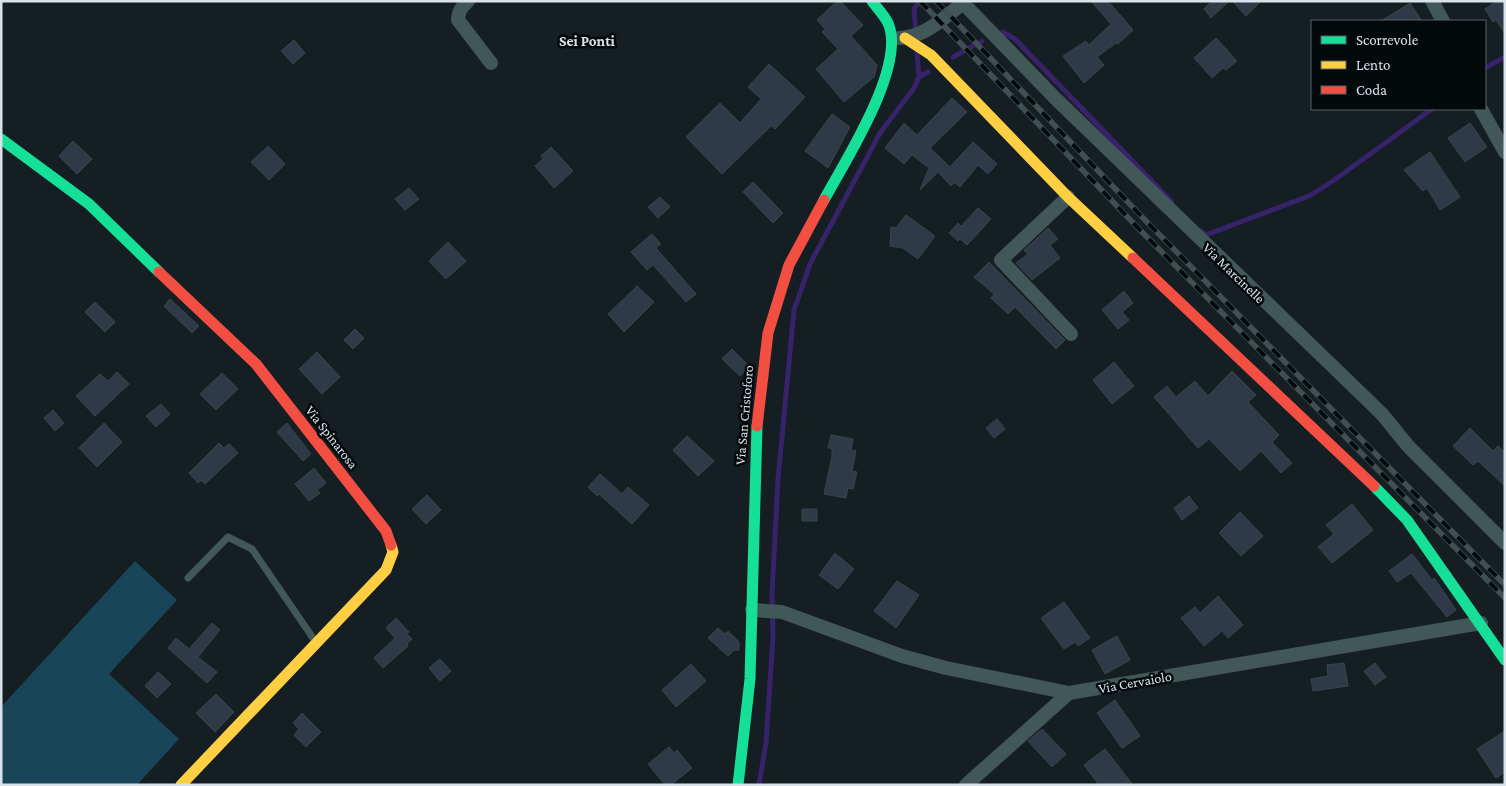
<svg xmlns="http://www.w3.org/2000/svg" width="1506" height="786" font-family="'Crimson Pro',serif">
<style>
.green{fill:#184658}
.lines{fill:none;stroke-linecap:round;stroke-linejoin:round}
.stream{stroke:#362369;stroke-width:5}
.building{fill:#2e3a48;stroke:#3d4448}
.lane{stroke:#425758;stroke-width:7}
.street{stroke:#425758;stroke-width:14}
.fast{stroke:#16e098;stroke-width:11}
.slow{stroke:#ffcf43;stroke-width:11}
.jam{stroke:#f24e42;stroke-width:11}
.rail-casing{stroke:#405052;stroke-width:5.5}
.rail{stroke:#04090c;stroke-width:4;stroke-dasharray:11;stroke-linecap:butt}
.labels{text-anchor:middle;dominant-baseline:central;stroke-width:5;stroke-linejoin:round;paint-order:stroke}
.street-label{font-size:14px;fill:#d8e2e8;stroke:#04090c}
.neighbourhood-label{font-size:15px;font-weight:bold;fill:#d8e2e8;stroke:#04090c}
</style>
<rect width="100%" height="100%" fill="#151e22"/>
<!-- green -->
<path class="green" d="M135,561L177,600L109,674L179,739L137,785H1V707Z"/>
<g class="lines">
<!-- stream -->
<path class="stream" d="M1003,32L1015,39L1172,202
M916,34L914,9L920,1
M953,57L982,41
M1485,68L1505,57
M919,77L928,72
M1201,231L1206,235L1309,196L1333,181L1432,109
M759,785L766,743L773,637L772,594L778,479L794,310L810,264L880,133L914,88L919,77L917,52"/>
</g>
<!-- building -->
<path class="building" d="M837,1H840L863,25L851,36L877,65L874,77L844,102L816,69L838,49L822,32L825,29L817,20Z
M1091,1H1108L1133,30L1118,44L1116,43L1097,57L1104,65L1084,83L1063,56L1086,41L1089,45L1111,24Z
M1212,1H1229L1211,18L1204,9Z
M1232,1H1261L1246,16Z
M1497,1H1505V34L1496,20L1493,22L1485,9Z
M1410,3L1422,21H1381Z
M1216,38L1237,61L1226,70L1223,68L1212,78L1194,58Z
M294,40L305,53L293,64L281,51Z
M769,64L805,97L775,129L771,126L722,174L686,137L720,103L740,123L761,99L748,87Z
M952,98L967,112L930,148L950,167L973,142L997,164L988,174L978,165L960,187L954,182L951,186L938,172L920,190L929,168L912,155L904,164L885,148L904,123L917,135Z
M832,114L850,127L828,168L805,151Z
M1470,123L1487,147L1465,162L1448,138Z
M73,141L92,159L77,174L59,156Z
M268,146L285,164L269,180L251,162Z
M551,147L573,171L554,188L535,166L543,159L541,156Z
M1430,152L1460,197L1440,210L1427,188L1423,191L1404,170Z
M753,182L783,213L773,223L743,192Z
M409,188L419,199L405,210L395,199Z
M660,197L670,207L658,218L648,207Z
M978,208L991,219L967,245L960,239L958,241L949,233L958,223L961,226Z
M906,215L935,236L918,259L903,248L890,246L891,227L896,228Z
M1048,228L1058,239L1050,245L1060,258L1032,280L1016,263L1028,254L1024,250Z
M652,234L661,244L656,248L696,294L686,302L653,265L647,270L631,252Z
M448,242L466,261L446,279L429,261Z
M989,262L1065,340L1056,349L1015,307L1008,314L991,298L994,294L974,277Z
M637,286L654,302L624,332L608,314Z
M1124,291L1133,303L1122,312L1129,320L1118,329L1102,310Z
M170,299L199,326L192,333L164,306Z
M95,302L115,322L105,332L85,312Z
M355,329L364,338L353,349L344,340Z
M732,349L749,366L740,376L722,359Z
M317,352L340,377L322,394L299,369Z
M1114,362L1134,386L1112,404L1093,380Z
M1232,371L1256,395L1248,402L1279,435L1272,442L1292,463L1281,473L1261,451L1240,471L1209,439L1198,448L1154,397L1167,386L1176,397L1195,381L1208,396Z
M117,372L129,384L95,416L76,396L100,374L108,381Z
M222,373L238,389L216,410L200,394Z
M161,404L170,414L156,427L146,416Z
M53,410L64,423L55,431L44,418Z
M997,419L1005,429L994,438L986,428Z
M104,423L122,442L97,467L79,448Z
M287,423L311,454L303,461L277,432Z
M1470,428L1493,451L1498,446L1505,452V486L1478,461L1473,465L1453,446Z
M831,435L853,439L851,450L856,451L852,471L857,472L853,489L848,488L846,498L824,494L832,456V448H828Z
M687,436L714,461L698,476L673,450Z
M219,443L224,448L229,444L238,453L205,484L201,480L198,483L189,473Z
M314,468L326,483L317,490L320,493L309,501L295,484Z
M600,474L622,494L628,487L649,505L632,524L599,494L597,496L588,487Z
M427,495L441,510L426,524L412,509Z
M1189,496L1198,508L1182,520L1174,508Z
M1352,504L1373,530L1332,563L1318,547L1334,534L1326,525Z
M802,509H817V521H802Z
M1240,512L1263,536L1241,556L1219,533Z
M835,553L854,569L838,589L819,575Z
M1412,554L1432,580L1434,578L1456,610L1447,617L1411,573L1397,582L1389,571Z
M897,581L919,595L896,628L874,611Z
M1218,596L1243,625L1228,638L1222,631L1204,646L1181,618L1195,607L1200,613Z
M1064,602L1090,638L1078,646L1075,642L1064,649L1041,618Z
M396,618L409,632L407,634L412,639L407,644L408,646L383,668L374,658L395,638L386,628Z
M212,623L220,630L198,657L217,672L207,683L168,648L176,638L189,649Z
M718,628L725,634L728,631L739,642V650H734L728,656L708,638Z
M1117,636L1130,660L1105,674L1092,650Z
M440,659L451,671L440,681L429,668Z
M1344,663L1348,686L1313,691L1311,679L1328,676L1327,665Z
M1375,663L1386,677L1375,685L1364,671Z
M691,664L706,681L676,707L662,690Z
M158,672L171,684L157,698L145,686Z
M216,694L234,712L215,732L196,713Z
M1115,700L1140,736L1122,748L1097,713Z
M302,713L321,732L306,747L294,735L299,729L293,723Z
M1042,729L1066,754L1052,767L1028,741Z
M1505,731V772L1496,778L1477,749Z
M669,747L674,753L677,750L692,768L671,785H665L648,764Z
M1105,749L1133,785H1099L1084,765Z"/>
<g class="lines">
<!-- lane -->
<path class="lane" d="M188,578L228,537L252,549L315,641"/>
<!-- street -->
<path class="street" d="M468,1C462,7 458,11 458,20L491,63
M1432,1L1443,21
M963,3L1056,99L1382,414L1408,446L1505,543
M899,38C924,38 945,17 963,3
M1481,109L1505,152
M1068,197L1001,260L1071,334
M752,610L782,612L902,656L946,668L1069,693L1481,623
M966,785L1069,693"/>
<!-- fast -->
<path class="fast" d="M1,139L89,204L159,272
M824,200C845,161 907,66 888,23C884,15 877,8 872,1
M1374,486L1407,520L1505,660
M738,785L750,679L757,426"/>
<!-- slow -->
<path class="slow" d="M905,38L931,55L1068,197L1133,258
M181,785L386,570L393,552L391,545"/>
<!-- jam -->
<path class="jam" d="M1133,258L1374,486
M159,272L256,364L386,531L391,545
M757,426L768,333L789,265L824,200"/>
<!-- rail casing -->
<g class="rail-casing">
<path id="rail" d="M920,1L1141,231L1505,598
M936,1L1144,219L1505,585"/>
</g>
<!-- rail -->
<use href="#rail" class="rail"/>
</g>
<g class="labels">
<!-- street labels -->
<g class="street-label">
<text transform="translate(1234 273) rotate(44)">Via Marcinelle</text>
<text transform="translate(744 415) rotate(-85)">Via San Cristoforo</text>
<text transform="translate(332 437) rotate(52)">Via Spinarosa</text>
<text transform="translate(1135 682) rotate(-10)">Via Cervaiolo</text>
</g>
<!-- neighbourhood labels -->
<g class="neighbourhood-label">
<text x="587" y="41">Sei Ponti</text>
</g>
</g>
<!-- border -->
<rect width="1506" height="786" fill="none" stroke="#d8e2e8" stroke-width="5"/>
<!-- legend -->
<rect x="1311" y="20" width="175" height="90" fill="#04090c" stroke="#596064"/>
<rect x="1321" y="36" width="25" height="8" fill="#16e098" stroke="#596064"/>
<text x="1356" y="45" font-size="15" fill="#d8e2e8">Scorrevole</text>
<rect x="1321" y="61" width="25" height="8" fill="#ffcf43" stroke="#596064"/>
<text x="1356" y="70" font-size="15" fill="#d8e2e8">Lento</text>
<rect x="1321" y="86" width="25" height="8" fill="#f24e42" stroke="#596064"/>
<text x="1356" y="95" font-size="15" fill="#d8e2e8">Coda</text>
</svg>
